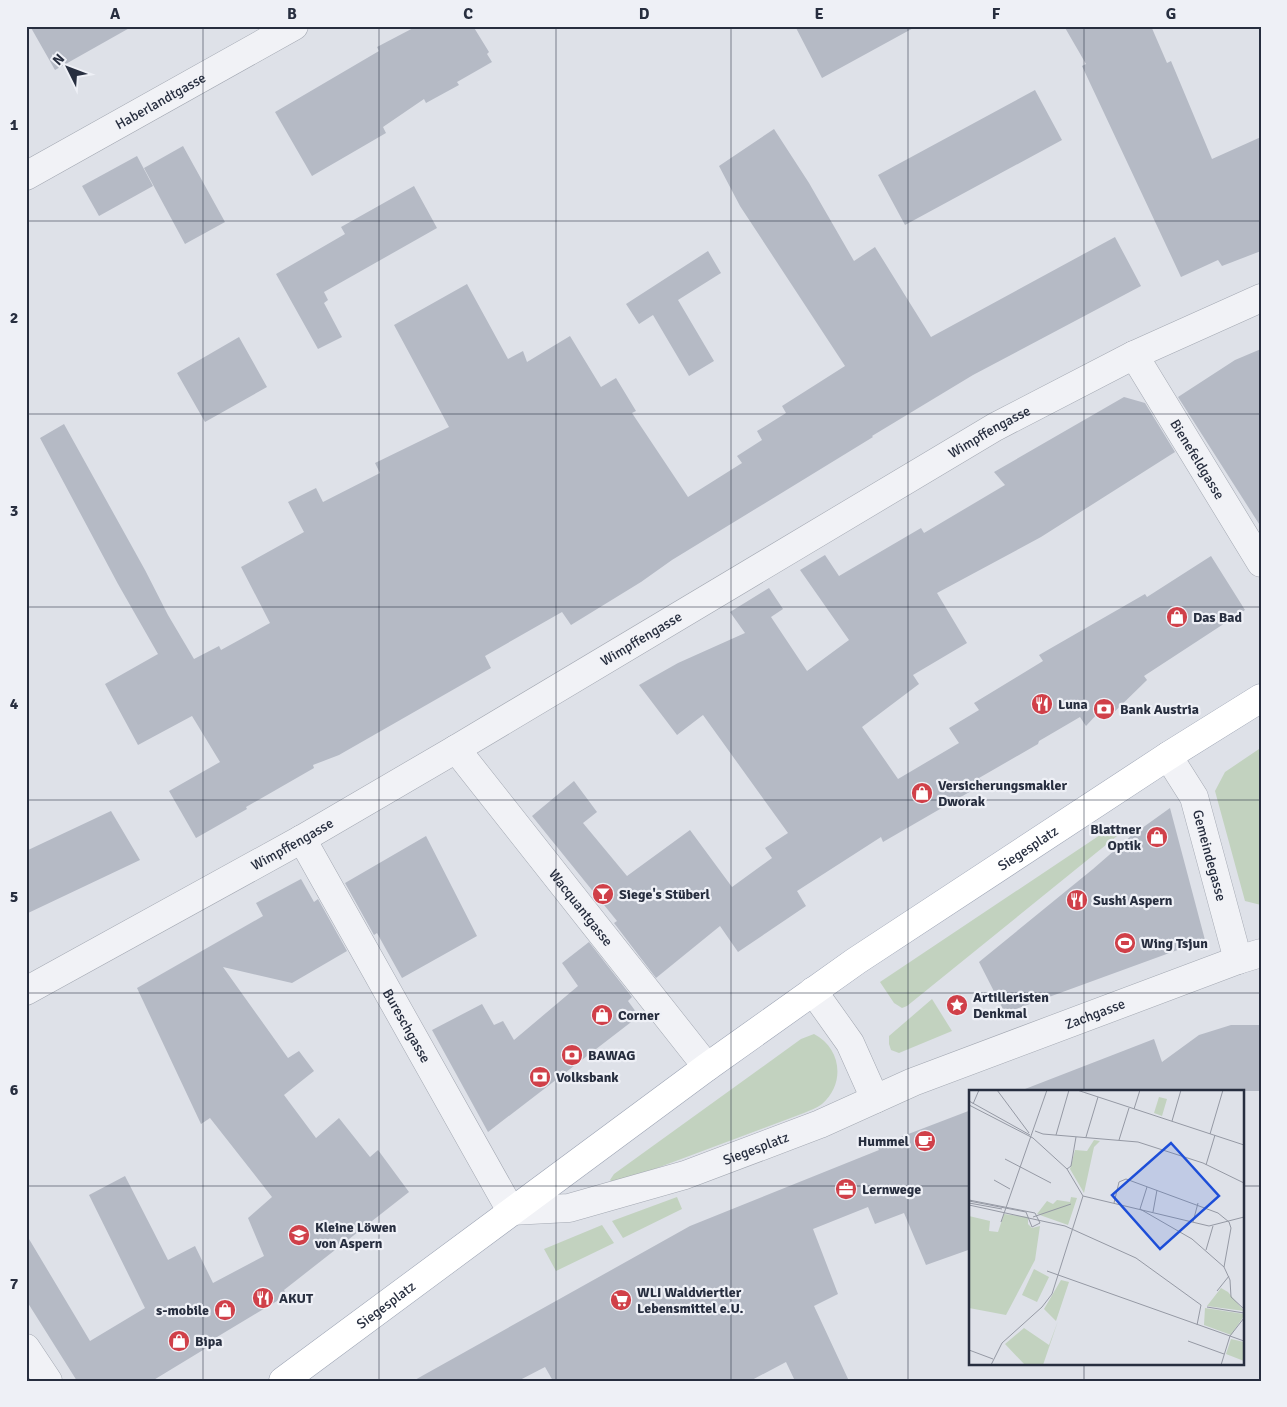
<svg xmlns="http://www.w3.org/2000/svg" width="1287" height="1407" font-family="Signika,sans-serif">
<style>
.green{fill:#c2d2bf}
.building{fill:#b5bac5}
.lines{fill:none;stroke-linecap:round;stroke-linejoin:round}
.minor-casing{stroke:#a3a8b2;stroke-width:29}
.primary-casing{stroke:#9da4b4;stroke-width:29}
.minor{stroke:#f1f2f6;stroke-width:28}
.primary{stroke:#fff;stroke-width:28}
.grid{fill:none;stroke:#272e3f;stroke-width:1;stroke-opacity:0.55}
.labels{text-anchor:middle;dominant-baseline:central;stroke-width:4.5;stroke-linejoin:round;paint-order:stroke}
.street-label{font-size:14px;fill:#272e3f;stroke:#eef0f6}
.poi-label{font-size:14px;font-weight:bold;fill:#272e3f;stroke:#eef0f6;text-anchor:start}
.inset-road{fill:none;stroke:#9599a4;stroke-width:1}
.view{fill:#1d4ed8;fill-opacity:0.15;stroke:#1d4ed8;stroke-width:2.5}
.inset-edge{fill:none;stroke:#272e3f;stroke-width:2.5}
.neatline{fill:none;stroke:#272e3f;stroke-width:2}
.grid-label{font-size:16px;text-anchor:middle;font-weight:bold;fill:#272e3f}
</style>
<rect width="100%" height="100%" fill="#dee1e8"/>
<!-- green -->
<path class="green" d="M1259,749L1261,751V905L1245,901L1215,791L1225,772Z
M1115,825L1117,836L907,1006L902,1008L894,1003L880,982Z
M932,999L952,1031L899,1053L891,1050L889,1044V1036Z
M814,1034C841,1048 846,1083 822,1104C817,1108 810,1110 804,1113L617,1183L612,1182L610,1180L614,1174L801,1039Z
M677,1197L682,1209L623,1238L612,1221Z
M602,1225L614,1243L556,1271L544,1249Z"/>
<!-- building -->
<path class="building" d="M30,26H133L55,70Z
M417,26H473L489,52L487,54L492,62L457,82L459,85L426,103L424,99L383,127L386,133L312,176L275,112L379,51L377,47Z
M795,26H917L822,78Z
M1064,26H1151L1167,63L1171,61L1212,159L1261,137V251L1222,266L1218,260L1181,277L1082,66L1086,64Z
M1035,90L1062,140L905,225L878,175Z
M774,129L809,183L854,261L875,247L931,337L1115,237L1141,286L973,375L872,436L873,437L672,560L641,582L571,625L562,612L485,656L491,668L339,755L313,765L314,768L246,807L247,809L196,838L169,791L220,762L192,716L138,745L105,684L158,654L118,584L40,438L64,424L145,570L168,615L194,659L219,646L221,650L270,623L241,567L304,532L288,502L316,488L323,502L380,473L375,463L449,427L394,325L467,284L508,359L523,351L527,362L570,336L601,387L616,378L636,411L632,413L688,497L742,463L737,456L762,440L757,431L786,413L782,406L845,366L740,206L719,166Z
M183,146L225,222L185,244L144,168Z
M137,156L153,186L99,216L82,186Z
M414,186L437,228L324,292L328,300L324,303L342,337L318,349L276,274L345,234L341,227Z
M708,251L721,273L678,300L714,361L689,376L653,315L639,324L626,304Z
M239,337L267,387L205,422L177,373Z
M1261,349V527L1178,397L1235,360Z
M1124,397L1145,403L1175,452L1041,537L937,593L967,643L913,675L919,684L862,727L898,779L959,743L949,728L979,710L974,703L1043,661L1039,655L1145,594L1147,597L1211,556L1245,610L1144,676L1147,680L1106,720L1098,713L1086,726L1080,717L1039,741L1038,744L979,778L985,783L883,842L881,837L797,891L806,906L738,952L720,926L656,978L614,923L617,921L532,816L574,781L597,812L583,823L627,876L690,830L732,887L772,858L765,848L788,833L703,715L677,735L639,685L678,663L745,633L730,612L769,588L783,609L771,617L807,671L849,640L800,570L825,555L839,576L921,528L924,533L1005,485L994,472Z
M1170,808L1205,940L1005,1013L979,962L1093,869L1131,836Z
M111,811L140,860L26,914V851Z
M426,836L477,936L402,978L377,933L374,935L345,883Z
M301,879L314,902L318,899L347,951L292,983L223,967L288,1058L299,1051L314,1071L284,1095L316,1138L339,1118L370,1157L378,1150L409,1192L284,1290L287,1295L207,1343L208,1347L152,1381H77L26,1300V1234L90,1341L145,1308L89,1195L125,1176L168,1260L195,1246L213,1283L264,1256L248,1218L272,1197L210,1118L201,1124L137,988L263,916L256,903Z
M589,942L632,997L628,1001L639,1016L488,1132L432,1030L482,1004L494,1025L503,1021L514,1040L578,986L562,963Z
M1231,1025H1261V1091H1026L1025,1089L1154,1039L1162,1062L1199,1035Z
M971,1110V1249L926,1265L904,1213L875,1224L868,1207L813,1229L838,1294L814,1306L849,1381H795L786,1362L750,1381H553L545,1367L518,1381H413L690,1226L879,1150L877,1146Z"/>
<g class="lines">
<!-- minor casing -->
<g class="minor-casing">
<g id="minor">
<path id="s1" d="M26,176L294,26"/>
<path id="s2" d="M1134,355L1261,563"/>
<path id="s3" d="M456,749L707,1067"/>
<path id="s4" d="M1168,756L1194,797L1238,960"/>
<path id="s5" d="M302,839L511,1211L569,1208L685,1175L820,1124L913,1082L1238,960L1261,953"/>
<path id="s6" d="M26,991L302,839L456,749L995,427L1134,355L1261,298"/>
<path d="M813,991L850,1043L875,1099"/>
<path d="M26,1348L48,1381"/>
</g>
</g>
<!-- primary casing -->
<g class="primary-casing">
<g id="primary">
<path id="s7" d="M283,1381L707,1067L856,961L1168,756L1261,698"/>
</g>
</g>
<!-- minor -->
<use href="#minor" class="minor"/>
<!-- primary -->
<use href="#primary" class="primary"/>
</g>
<!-- grid -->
<path class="grid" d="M203,26V1381M379,26V1381M556,26V1381M731,26V1381M908,26V1381M1084,26V1091M26,221H1261M26,414H1261M26,607H1261M26,800H1261M26,993H1261M26,1186H971M1243,1186H1261M1084,1363V1381"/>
<!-- icons -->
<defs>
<g id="shop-disc" transform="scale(1.125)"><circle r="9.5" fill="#d04049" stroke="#eef0f6"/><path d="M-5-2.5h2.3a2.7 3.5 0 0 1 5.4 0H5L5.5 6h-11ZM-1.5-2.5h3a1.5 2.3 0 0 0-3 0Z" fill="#fff"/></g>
<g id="restaurant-disc" transform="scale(1.125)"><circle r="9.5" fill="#d04049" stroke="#eef0f6"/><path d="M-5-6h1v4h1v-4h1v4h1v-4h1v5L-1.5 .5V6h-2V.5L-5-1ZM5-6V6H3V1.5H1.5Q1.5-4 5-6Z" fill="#fff"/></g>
<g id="bank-disc" transform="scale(1.125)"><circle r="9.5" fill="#d04049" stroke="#eef0f6"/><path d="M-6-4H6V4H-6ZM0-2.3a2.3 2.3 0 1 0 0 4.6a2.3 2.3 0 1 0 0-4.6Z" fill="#fff"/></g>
<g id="bar-disc" transform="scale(1.125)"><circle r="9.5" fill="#d04049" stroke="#eef0f6"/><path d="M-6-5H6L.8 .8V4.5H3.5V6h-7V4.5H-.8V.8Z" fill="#fff"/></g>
<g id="stadium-disc" transform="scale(1.125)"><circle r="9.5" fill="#d04049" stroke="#eef0f6"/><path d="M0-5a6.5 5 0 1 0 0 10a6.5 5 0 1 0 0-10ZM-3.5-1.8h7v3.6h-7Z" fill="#fff"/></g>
<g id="sight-disc" transform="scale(1.125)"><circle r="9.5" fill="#d04049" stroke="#eef0f6"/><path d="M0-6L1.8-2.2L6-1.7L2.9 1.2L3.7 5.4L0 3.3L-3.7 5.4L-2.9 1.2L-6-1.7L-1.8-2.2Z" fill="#fff"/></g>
<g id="cafe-disc" transform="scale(1.125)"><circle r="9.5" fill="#d04049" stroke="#eef0f6"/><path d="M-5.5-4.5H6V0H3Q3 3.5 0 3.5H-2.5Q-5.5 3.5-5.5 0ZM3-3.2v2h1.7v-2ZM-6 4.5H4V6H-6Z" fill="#fff"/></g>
<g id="office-disc" transform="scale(1.125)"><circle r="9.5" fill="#d04049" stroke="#eef0f6"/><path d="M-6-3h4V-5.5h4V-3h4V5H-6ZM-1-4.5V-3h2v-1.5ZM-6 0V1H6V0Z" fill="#fff"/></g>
<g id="school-disc" transform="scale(1.125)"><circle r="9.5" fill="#d04049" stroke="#eef0f6"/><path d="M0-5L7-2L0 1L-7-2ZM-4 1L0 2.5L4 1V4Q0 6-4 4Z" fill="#fff"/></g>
<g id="supermarket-disc" transform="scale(1.125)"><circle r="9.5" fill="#d04049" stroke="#eef0f6"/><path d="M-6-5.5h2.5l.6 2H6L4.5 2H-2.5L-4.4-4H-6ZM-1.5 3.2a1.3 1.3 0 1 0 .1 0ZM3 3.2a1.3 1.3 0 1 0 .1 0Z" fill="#fff"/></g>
</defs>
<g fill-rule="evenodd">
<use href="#shop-disc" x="1177" y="617"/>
<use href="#restaurant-disc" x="1042" y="704"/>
<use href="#bank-disc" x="1104" y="709"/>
<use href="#shop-disc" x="922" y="793"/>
<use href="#shop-disc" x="1157" y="837"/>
<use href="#bar-disc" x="603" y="894"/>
<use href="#restaurant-disc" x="1077" y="900"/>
<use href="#stadium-disc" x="1125" y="943"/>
<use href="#sight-disc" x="957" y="1005"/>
<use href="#shop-disc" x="602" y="1015"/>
<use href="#bank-disc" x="572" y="1055"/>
<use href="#bank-disc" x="540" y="1077"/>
<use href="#cafe-disc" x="925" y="1141"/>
<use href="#office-disc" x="846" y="1189"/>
<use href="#school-disc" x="299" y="1235"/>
<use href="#restaurant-disc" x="263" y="1298"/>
<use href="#supermarket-disc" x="621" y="1300"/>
<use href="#shop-disc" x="225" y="1310"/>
<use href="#shop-disc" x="179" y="1341"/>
</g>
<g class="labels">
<!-- street labels -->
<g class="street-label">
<text stroke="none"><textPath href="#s1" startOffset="154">Haberlandtgasse</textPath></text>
<text stroke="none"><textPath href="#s6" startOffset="1114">Wimpffengasse</textPath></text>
<text stroke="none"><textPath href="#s2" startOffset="122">Bienefeldgasse</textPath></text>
<text stroke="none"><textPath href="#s6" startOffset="709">Wimpffengasse</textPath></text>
<text stroke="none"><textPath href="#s6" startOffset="304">Wimpffengasse</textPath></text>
<text stroke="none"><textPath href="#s7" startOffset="916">Siegesplatz</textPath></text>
<text stroke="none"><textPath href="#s4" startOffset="109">Gemeindegasse</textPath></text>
<text stroke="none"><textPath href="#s3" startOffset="202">Wacquantgasse</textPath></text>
<text stroke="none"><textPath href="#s5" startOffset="1046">Zachgasse</textPath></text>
<text stroke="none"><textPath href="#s5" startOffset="214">Bureschgasse</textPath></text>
<text stroke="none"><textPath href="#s5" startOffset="681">Siegesplatz</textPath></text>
<text stroke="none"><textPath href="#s7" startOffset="128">Siegesplatz</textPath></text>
</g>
<!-- poi labels -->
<g class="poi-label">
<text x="1193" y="617">Das Bad</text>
<text x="1058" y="704">Luna</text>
<text x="1120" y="709">Bank Austria</text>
<text x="938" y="785">Versicherungsmakler<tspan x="938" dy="16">Dworak</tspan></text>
<text x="1141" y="829" text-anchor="end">Blattner<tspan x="1141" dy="16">Optik</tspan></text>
<text x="619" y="894">Siege's Stüberl</text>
<text x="1093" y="900">Sushi Aspern</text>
<text x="1141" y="943">Wing Tsjun</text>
<text x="973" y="997">Artilleristen<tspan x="973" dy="16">Denkmal</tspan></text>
<text x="618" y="1015">Corner</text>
<text x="588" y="1055">BAWAG</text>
<text x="556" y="1077">Volksbank</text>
<text x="909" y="1141" text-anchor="end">Hummel</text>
<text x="862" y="1189">Lernwege</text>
<text x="315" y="1227">Kleine Löwen<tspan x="315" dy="16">von Aspern</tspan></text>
<text x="637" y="1292">WLI Waldviertler<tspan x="637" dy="16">Lebensmittel e.U.</tspan></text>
<text x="279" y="1298">AKUT</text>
<text x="209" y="1310" text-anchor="end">s-mobile</text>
<text x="195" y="1341">Bipa</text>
</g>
</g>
<!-- overview -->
<g transform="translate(969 1090)">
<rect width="275" height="275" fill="#dee1e8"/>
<path d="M190,7L198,9L193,26L185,23ZM125,50L131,51L125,57L115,103L101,79L106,60L118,61ZM102,107L108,108L99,135L68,124L78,111L84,114L88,110L101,112ZM35,124L59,127V134L63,138L71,136L66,170L37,225L0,218V126L21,131L20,141L29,142ZM65,179L80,187L68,212L53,205ZM92,190L100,192L87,231L75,219ZM252,198L259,202L275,221L238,216ZM236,218L275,224V226L262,245L235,235ZM89,231L74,275H56L36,254L55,238L80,255ZM262,249L275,252V271L257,264Z" fill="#c2d2bf"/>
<path class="inset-road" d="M28,0L60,43M108,0L275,55M0,11L61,45M4,14L10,0M0,15L64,48L98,79L114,106M165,19L171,0M203,31L212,0M66,41L74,44L169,52L234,73L275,93M241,44L254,0M87,45L100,0M117,47L129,7M150,50L160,18M36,69L82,93M237,75L246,45M98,79L102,76L107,47M25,90L41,99M178,97L171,119L223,149L255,177L261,190L262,207L275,219M114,106L240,136L275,127M0,110L66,123L71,133L63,137L57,122L0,111M0,113L33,119M145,113L150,92L157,89L249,123L260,132L262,138L255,177M0,115L96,136L167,168L232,215L228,235M184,122L188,100M64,127L102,114M32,132L78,0M224,132L229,113M237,160L244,136M78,181L275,251M248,201L260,186M238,217L275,223M219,251L255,264M0,260L24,269M22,275L33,253L73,217L83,204L114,106M252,275L261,246L275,228"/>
<path class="view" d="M202,53L250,106L191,159L143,105Z"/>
<rect width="275" height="275" class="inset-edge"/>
</g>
<!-- border -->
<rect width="1287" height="1407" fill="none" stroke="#eef0f6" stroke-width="55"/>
<!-- north arrow -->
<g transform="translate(68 68) rotate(312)" stroke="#eef0f6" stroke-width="4" paint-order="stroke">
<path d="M0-4L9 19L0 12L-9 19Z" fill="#272e3f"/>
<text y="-8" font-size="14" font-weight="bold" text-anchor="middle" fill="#272e3f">N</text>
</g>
<rect x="28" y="28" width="1232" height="1352" class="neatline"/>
<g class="grid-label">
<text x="115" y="19">A</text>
<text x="292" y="19">B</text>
<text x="468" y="19">C</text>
<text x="644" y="19">D</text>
<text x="819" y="19">E</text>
<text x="996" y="19">F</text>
<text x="1171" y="19">G</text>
<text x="14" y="130">1</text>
<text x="14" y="323">2</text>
<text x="14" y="516">3</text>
<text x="14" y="709">4</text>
<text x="14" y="902">5</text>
<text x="14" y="1095">6</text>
<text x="14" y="1289">7</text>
</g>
</svg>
